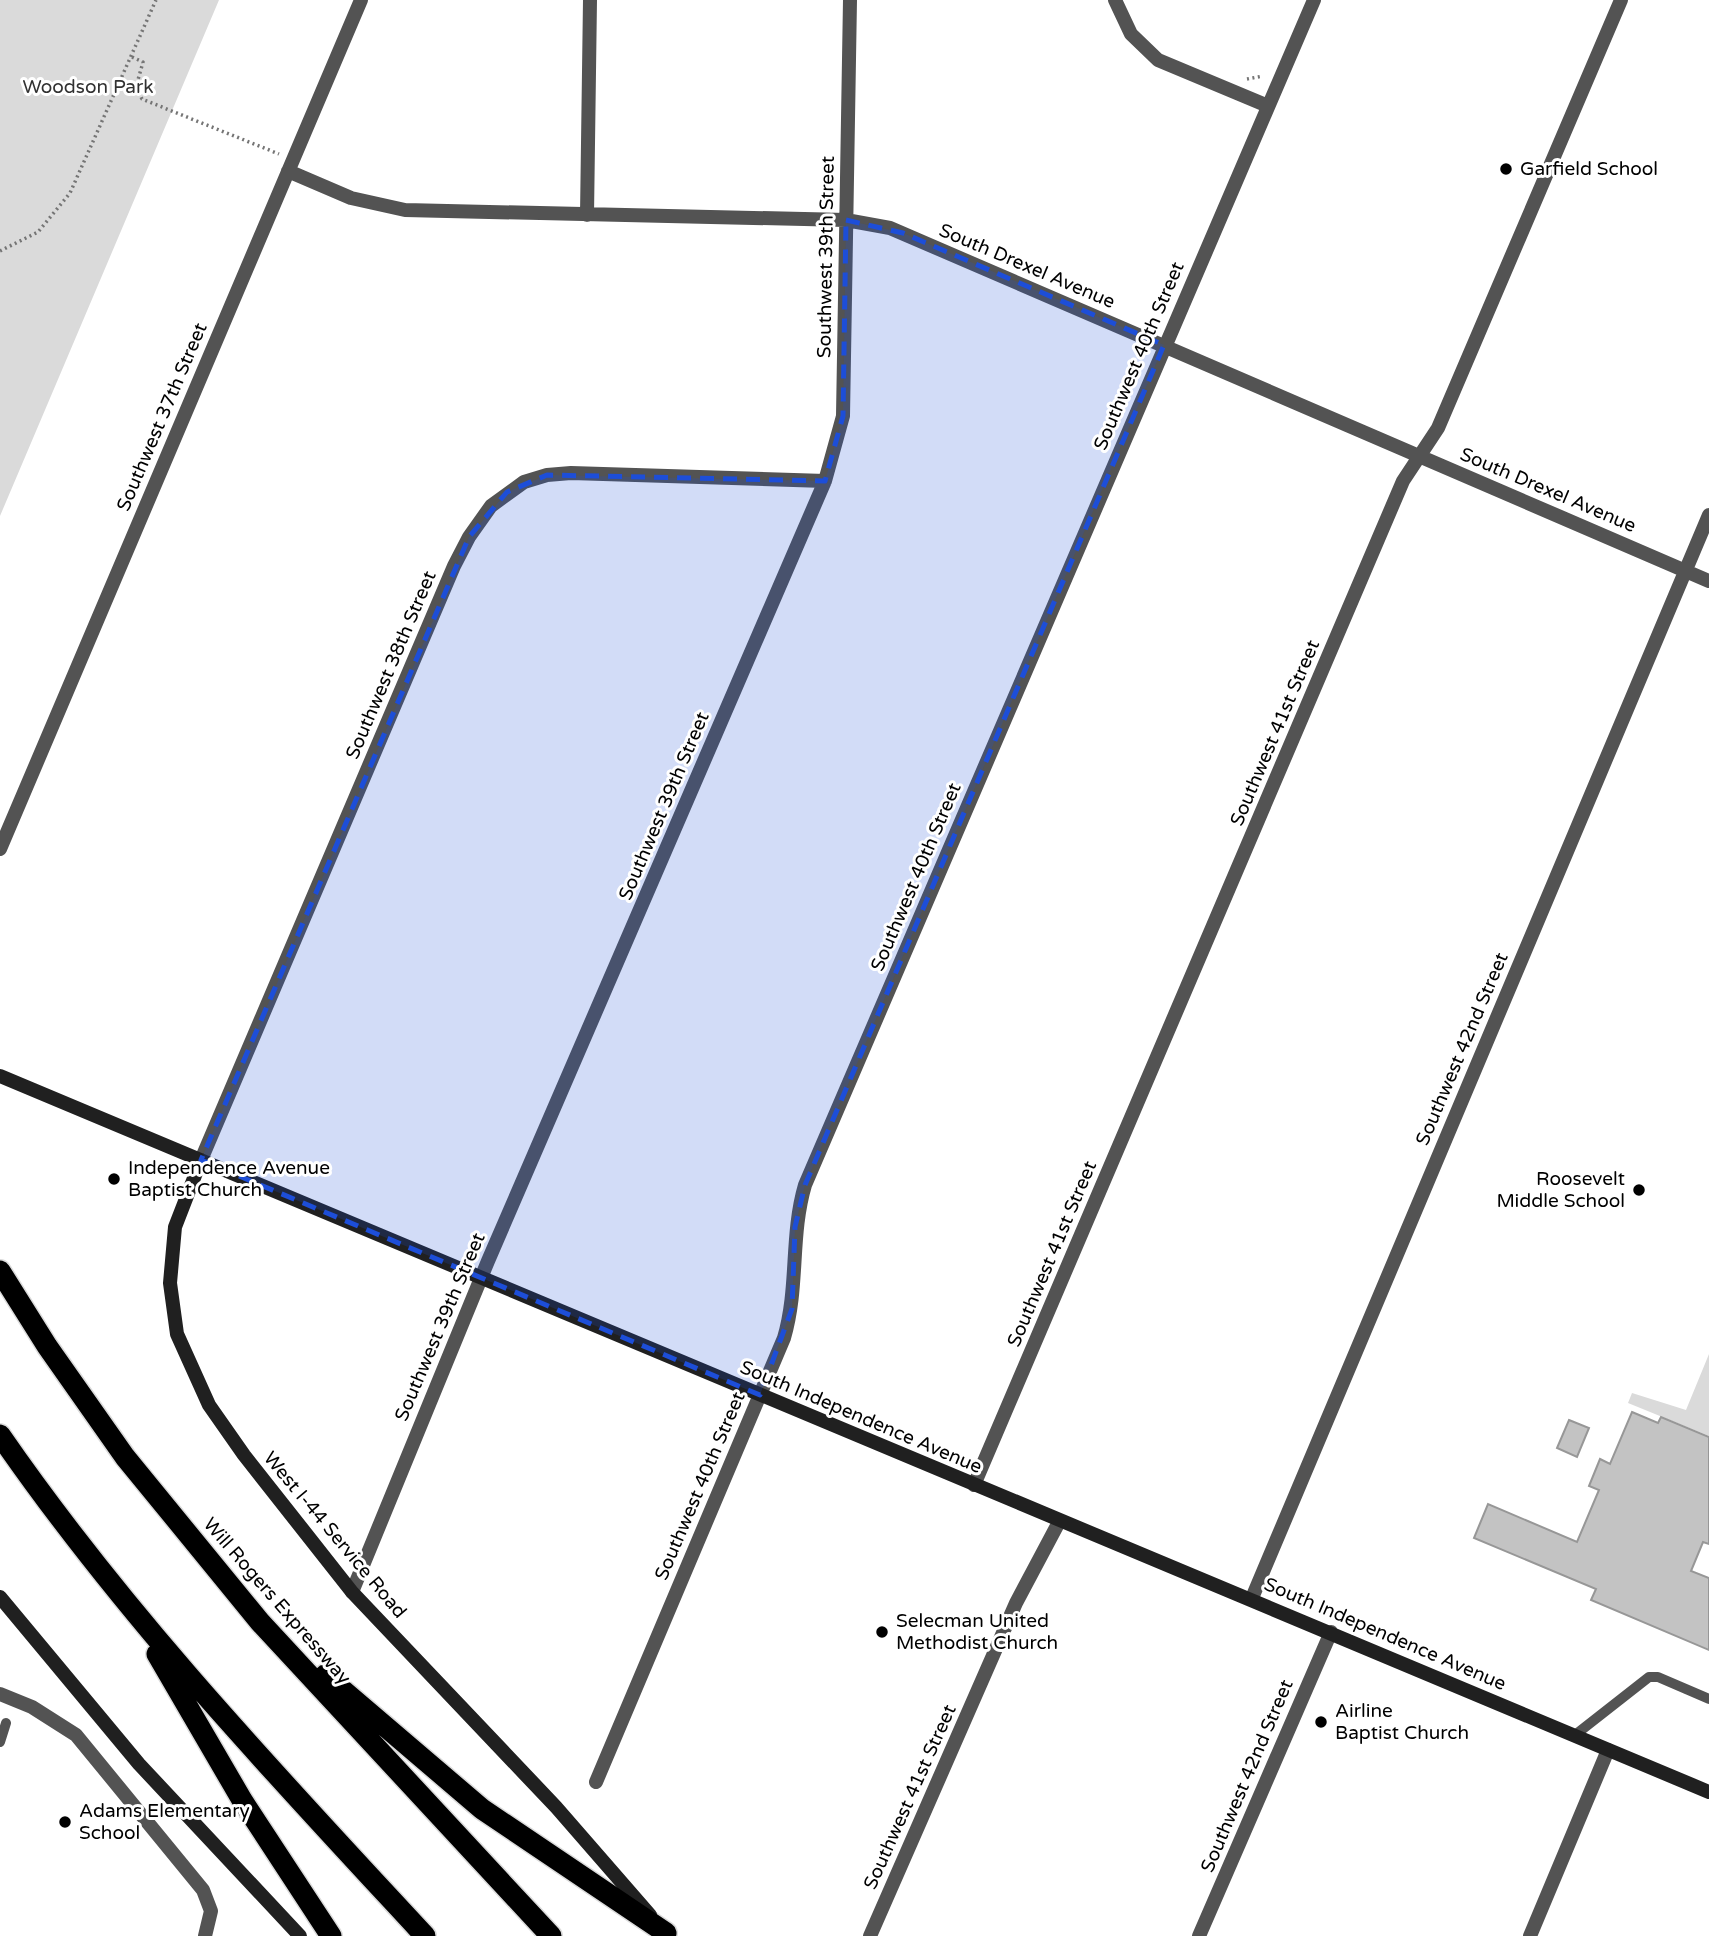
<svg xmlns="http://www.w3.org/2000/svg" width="1709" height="1936" font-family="'Varela Round',sans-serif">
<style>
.green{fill:#dadada}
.building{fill:#c3c3c3;stroke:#979797;stroke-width:2}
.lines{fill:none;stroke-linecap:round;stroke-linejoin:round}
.highway-casing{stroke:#dbdbdb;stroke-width:24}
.path{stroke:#757575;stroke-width:3.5;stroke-dasharray:2 3.5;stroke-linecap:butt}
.lane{stroke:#535353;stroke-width:10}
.street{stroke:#535353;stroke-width:14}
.secondary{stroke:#202020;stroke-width:14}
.highway{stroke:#000;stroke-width:21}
.marked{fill:#1d4ed8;fill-opacity:0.2;stroke:#1d4ed8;stroke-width:5;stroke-dasharray:14 9;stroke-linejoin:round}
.poi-dot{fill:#000;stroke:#fff;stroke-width:2.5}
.labels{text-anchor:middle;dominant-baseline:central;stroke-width:6;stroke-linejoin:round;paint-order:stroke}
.park-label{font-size:19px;fill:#313131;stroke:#fff}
.poi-label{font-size:19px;fill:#000;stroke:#fff;text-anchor:start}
.street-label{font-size:19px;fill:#000;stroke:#fff}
</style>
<rect width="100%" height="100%" fill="#fff"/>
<!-- green -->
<path class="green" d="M0,0H219L0,516Z
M1709,1354V1436L1628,1403L1632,1393L1686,1410Z"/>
<!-- building -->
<path class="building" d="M1632,1412L1658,1423L1661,1417L1709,1437V1544L1703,1542L1691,1571L1709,1578V1650L1591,1600L1596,1589L1474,1538L1488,1504L1577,1542L1599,1490L1589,1486L1600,1459L1610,1464Z
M1569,1420L1589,1428L1577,1457L1557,1448Z"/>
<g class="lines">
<!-- highway casing -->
<g class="highway-casing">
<path id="highway" d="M0,1271L47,1346L125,1457L260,1622L551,1936
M0,1435C125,1616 276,1775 425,1936
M157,1654L242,1800L331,1936
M325,1675L482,1809L666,1933"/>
</g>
<!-- path -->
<path class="path" d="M132,57L143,62L136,87L142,99L279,154
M1247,79L1263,76
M0,251L38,232L70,193L156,0"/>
<!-- lane -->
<path class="lane" d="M1575,1735L1649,1677H1658L1709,1699
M0,1742L6,1723"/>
<!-- street -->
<path class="street" d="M1115,0L1131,34L1158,60L1268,106
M288,171L351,198L405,210L846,220L890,228L1709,581
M587,215L590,0
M0,849L361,0
M201,1160L454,566L469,537L491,506L524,482L547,475L571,473L825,481
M974,1485L1403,481L1438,428L1621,0
M352,1592L488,1261L825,481L843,416L850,0
M1252,1598L1709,515
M0,1694L32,1707L76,1735L203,1890L211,1911L205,1936
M596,1782L784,1338C799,1287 790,1236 805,1185L1314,0
M870,1936L1016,1603L1059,1522
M1199,1936L1331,1632
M1530,1936L1608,1750"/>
<!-- secondary -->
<path class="secondary" d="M0,1076L1709,1792
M201,1160L175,1227L170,1283L177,1334L209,1405L244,1455L352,1592L556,1807L650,1915
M0,1597L139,1764L300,1936"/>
<!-- highway -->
<use href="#highway" class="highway"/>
</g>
<!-- marked area -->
<path class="marked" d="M846,220L903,233L1164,345L805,1185L795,1227L792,1309L760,1395L201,1160L469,537L507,492L547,475L825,481L843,416Z"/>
<!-- markers -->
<g class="poi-dot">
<circle cx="1506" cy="169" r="7"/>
<circle cx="114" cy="1179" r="7"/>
<circle cx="1639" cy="1190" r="7"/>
<circle cx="882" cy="1632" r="7"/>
<circle cx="1321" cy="1722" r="7"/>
<circle cx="65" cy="1822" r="7"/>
</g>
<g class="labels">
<!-- park labels -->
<g class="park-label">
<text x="88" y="87">Woodson Park</text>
</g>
<!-- poi labels -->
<g class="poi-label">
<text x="1520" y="169">Garfield School</text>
<text x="128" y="1168">Independence Avenue<tspan x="128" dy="22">Baptist Church</tspan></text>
<text x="1625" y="1179" text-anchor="end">Roosevelt<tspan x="1625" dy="22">Middle School</tspan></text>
<text x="896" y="1621">Selecman United<tspan x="896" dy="22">Methodist Church</tspan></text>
<text x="1335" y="1711">Airline<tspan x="1335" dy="22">Baptist Church</tspan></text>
<text x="79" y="1811">Adams Elementary<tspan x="79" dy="22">School</tspan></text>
</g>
<!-- street labels -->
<g class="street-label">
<text transform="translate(826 257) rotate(-89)">Southwest 39th Street</text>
<text transform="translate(1027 266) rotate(23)">South Drexel Avenue</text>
<text transform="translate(1139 356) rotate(-67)">Southwest 40th Street</text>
<text transform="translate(162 417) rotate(-67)">Southwest 37th Street</text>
<text transform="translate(1548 490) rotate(23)">South Drexel Avenue</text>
<text transform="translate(391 665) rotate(-67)">Southwest 38th Street</text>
<text transform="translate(1275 733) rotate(-67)">Southwest 41st Street</text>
<text transform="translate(664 806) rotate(-67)">Southwest 39th Street</text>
<text transform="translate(916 877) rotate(-67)">Southwest 40th Street</text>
<text transform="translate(1462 1049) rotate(-67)">Southwest 42nd Street</text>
<text transform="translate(1052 1254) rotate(-67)">Southwest 41st Street</text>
<text transform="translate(440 1327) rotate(-67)">Southwest 39th Street</text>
<text transform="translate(861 1417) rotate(23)">South Independence Avenue</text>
<text transform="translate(700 1486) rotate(-67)">Southwest 40th Street</text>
<text transform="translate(335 1535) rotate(50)">West I-44 Service Road</text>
<text transform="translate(277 1601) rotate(49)">Will Rogers Expressway</text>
<text transform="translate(1385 1634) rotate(23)">South Independence Avenue</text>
<text transform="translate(1247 1776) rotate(-67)">Southwest 42nd Street</text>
<text transform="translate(910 1797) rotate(-66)">Southwest 41st Street</text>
</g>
</g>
</svg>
